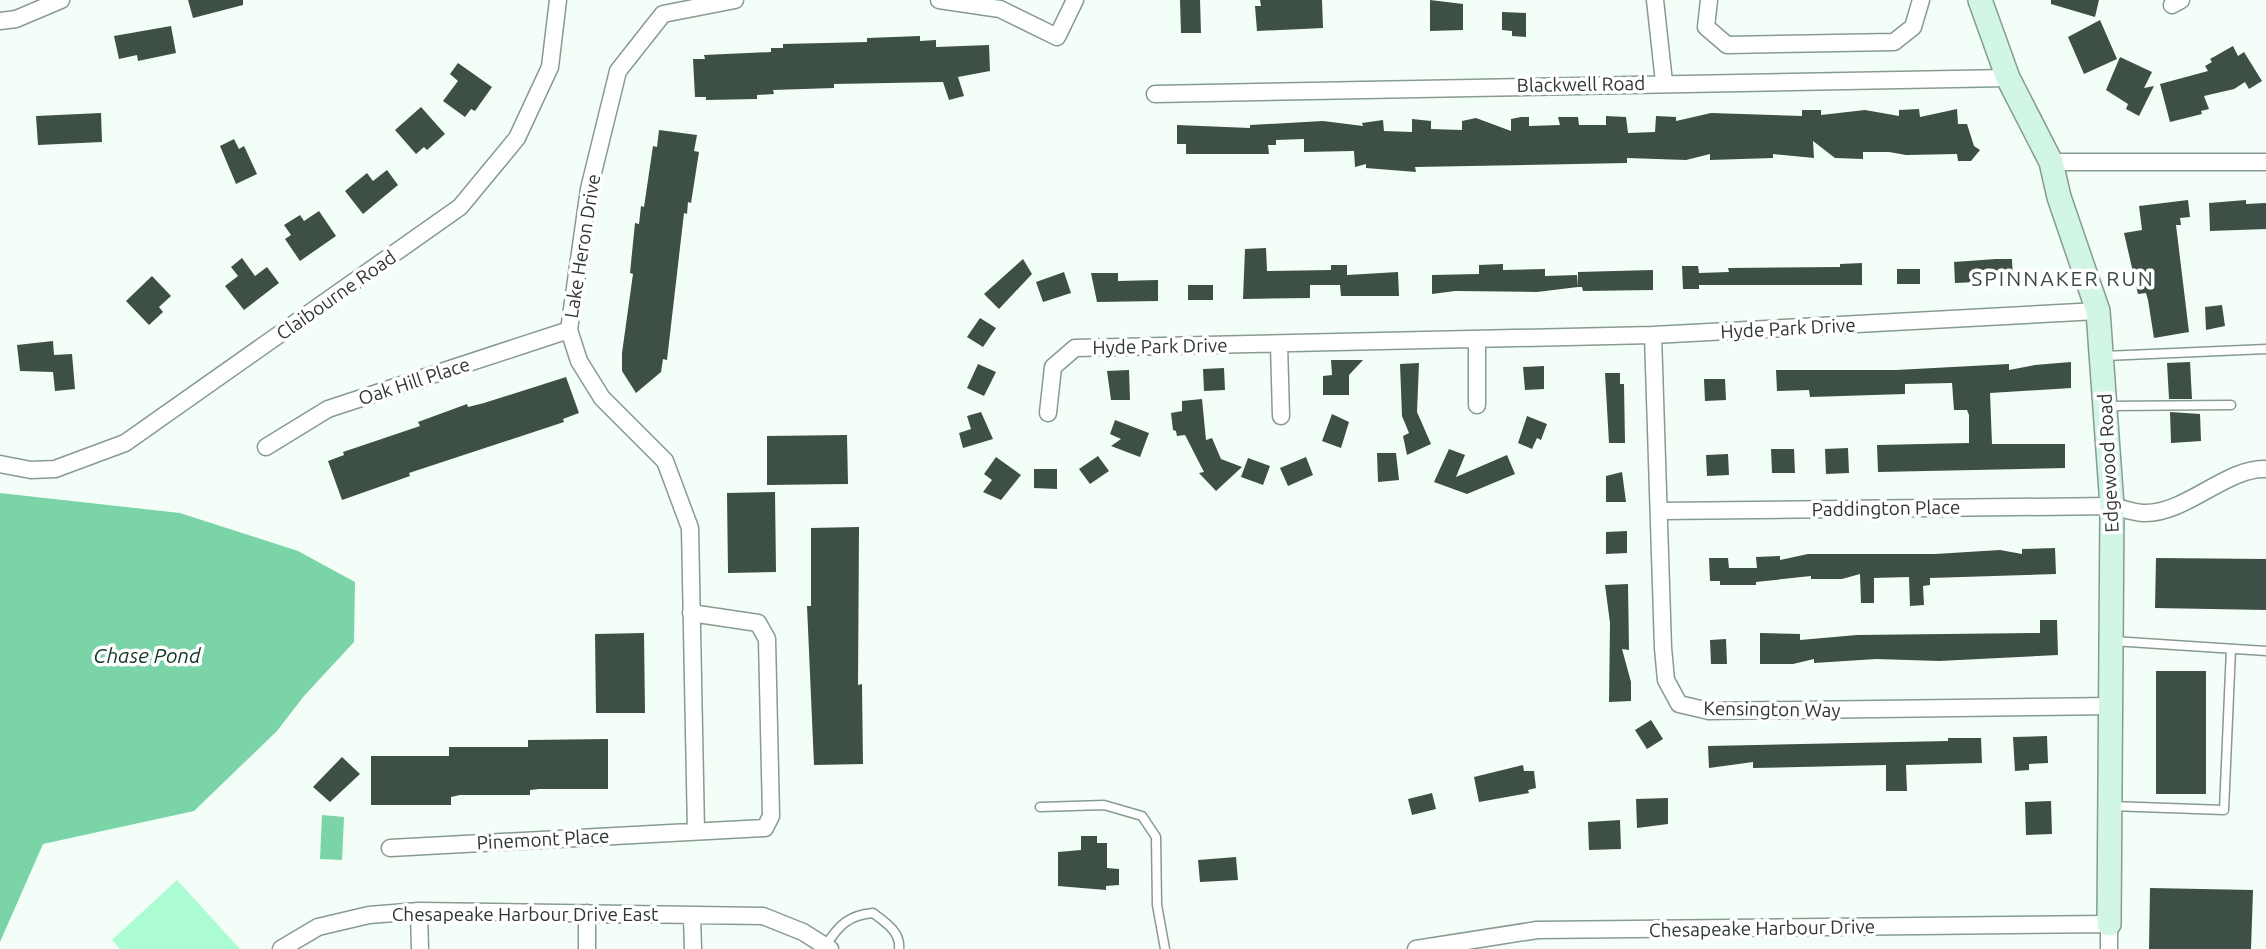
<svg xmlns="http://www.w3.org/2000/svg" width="2266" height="949" font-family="Ubuntu,sans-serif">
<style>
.green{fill:#acfcd3}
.water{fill:#7ad4a8}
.building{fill:#3e4f46}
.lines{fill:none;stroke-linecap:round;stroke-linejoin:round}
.lane-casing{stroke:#879b90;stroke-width:11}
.street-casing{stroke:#879b90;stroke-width:19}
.secondary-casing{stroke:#879b90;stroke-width:26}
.lane{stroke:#fff;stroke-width:8}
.street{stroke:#fff;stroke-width:16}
.secondary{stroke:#d2f6e6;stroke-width:23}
.labels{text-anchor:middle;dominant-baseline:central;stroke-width:7;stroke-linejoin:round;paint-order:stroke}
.street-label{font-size:19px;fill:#2f3732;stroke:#fff}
.neighbourhood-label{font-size:21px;letter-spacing:2px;fill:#3c4d44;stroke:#fff}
.water-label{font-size:21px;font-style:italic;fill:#103826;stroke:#fff}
</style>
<rect width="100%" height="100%" fill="#f2fef7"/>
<!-- green -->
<path class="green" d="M177,880L240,949H120L112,940Z"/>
<!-- water -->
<path class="water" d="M0,493L180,513L298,551L355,582L354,642L304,696L277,731L194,811L43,844L0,942Z
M322,815L344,817L342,860L320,859Z"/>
<!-- building -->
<path class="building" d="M188,0H243V5L193,18Z
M1180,0H1200L1201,33H1181Z
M1260,0H1322L1323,28L1257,31L1255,6H1261Z
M1430,0L1463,4V30L1430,31Z
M2051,0H2099L2095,17L2051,4Z
M1502,12L1526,13V37L1512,36V31L1502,30Z
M2100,20L2117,59L2084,74L2068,37Z
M171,26L176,53L138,61L137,55L119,59L114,36Z
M920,36V41L936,40V47L989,45L990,71L958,77L964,96L949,100L943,82L834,84V88L773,90L774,94L757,95V99L706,100V97H695L693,59H705L704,55L771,52V48H783V44L867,42V38Z
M2233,46L2238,56L2244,52L2262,81L2249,89L2245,82L2234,89L2204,96L2209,109L2201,111L2202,114L2170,122L2160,84L2208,71L2205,66L2212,62L2210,59Z
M2120,57L2152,72L2144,88L2154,86L2139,116L2126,109L2128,104L2106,90Z
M458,63L492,87L475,111L471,109L465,117L443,101L458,81L450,74Z
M421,107L445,134L427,150L424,147L416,154L395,130Z
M1919,109L1920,117L1957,109L1958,124H1967L1974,146L1980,150L1971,161H1958L1957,154L1906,155L1889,152H1863V159L1835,158L1813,141L1814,158L1773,154V158L1710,160V154L1686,160L1627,158V163L1415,167L1416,172L1366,168V164L1355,167L1354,151L1304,152V139L1276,140V145H1268L1269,154H1186V144H1177V125L1250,128V125L1323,121L1363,126L1362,123L1383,120L1384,131L1412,132V119L1431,121V129L1462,130V121L1476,118L1511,131V119L1521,117H1529V126L1560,125L1558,117H1578L1579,125H1606V116L1626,117L1628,133L1655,132L1656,116L1676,117V121L1711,113L1802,116V110H1821V115L1865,110L1899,116V110Z
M101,113L102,142L38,145L36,116Z
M659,130L697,135L694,151L699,152L691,203L688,202L687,214L684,213L667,360L663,359L661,372L636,393L622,371V353L633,274L630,273L635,223L639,224L641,206L644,207L653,146L657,147Z
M234,139L239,149L244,146L257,174L236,184L220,146Z
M387,170L398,185L363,214L345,191L367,173L373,181Z
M2188,200L2190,217L2180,218L2181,225H2176L2189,332L2154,338L2148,300L2146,293L2138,294L2124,233L2142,230L2139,206Z
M2246,200V204L2266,203V229L2210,231L2209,203Z
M319,211L336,236L300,261L285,239L291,235L284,225L300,215L304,221Z
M1266,248L1267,271L1331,270V265H1347V275L1398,272L1399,296H1341L1340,285H1310V298L1243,299L1245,249Z
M242,258L255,276L267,267L279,283L244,310L225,286L238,276L231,267Z
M1023,259L1032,274L999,309L984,294Z
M1996,259H2012L2013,282L1976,279L1977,282L1955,283L1954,262Z
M1862,263V285H1699V289H1683L1682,266H1698L1699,273L1729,272L1728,268L1840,267V264Z
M1503,264V270L1545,269V276L1577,275L1578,287L1537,292L1455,291L1432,294V275L1479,274V265Z
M1897,269H1920V284H1897Z
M1653,270V290L1583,291L1582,287H1578V272Z
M1064,272L1071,293L1043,302L1036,282Z
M1091,273H1118V281L1158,280V301L1097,302Z
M152,276L171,296L159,307L163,312L149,325L126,301Z
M1188,285H1213V300H1188Z
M2222,305L2225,326L2206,330L2205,307Z
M980,318L996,328L983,347L967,337Z
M53,341L54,355L72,354L75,389L55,391L53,372L20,371L17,345Z
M1331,360H1363L1349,375V395H1323V376L1332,375Z
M2071,362V388L1990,393L1992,444H2065V468L1878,472L1877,445L1969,443V415L1967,410H1954L1952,383L1905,384V394L1810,397L1809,390L1777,391L1776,370H1896L2009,364V370L2035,365Z
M2190,362L2192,399H2169L2167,363Z
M1419,363L1417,412L1431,444L1407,455L1403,436L1409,433L1402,416L1400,364Z
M978,364L996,372L984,396L967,388Z
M1544,366V389L1525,390L1523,367Z
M1224,368L1225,390L1204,391L1203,369Z
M1129,370L1130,400H1111L1107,371Z
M1605,373H1620V384H1624L1625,443H1609Z
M566,377L579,413L563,419L564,422L409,473L410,476L342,500L328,461L344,455L343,452L420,426L418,422L467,404L468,407L484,403Z
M1704,379H1725L1726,400L1705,401Z
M1202,399L1206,440L1212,438L1221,459L1242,467L1216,491L1199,473L1204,472L1185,435L1177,436L1176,431L1173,430L1171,413L1182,411V401Z
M981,412L993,439L963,448L959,433L971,429L967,416Z
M2170,412L2200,414L2201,441L2171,443Z
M1332,414L1349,422L1341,448L1322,441Z
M1527,416L1547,424L1541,440L1537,438L1532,449L1518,443Z
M1115,420L1149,433L1140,457L1111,446L1121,439L1110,434Z
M847,435L848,484L767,485V436Z
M1848,448L1849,473L1826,474L1825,449Z
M1449,449L1465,455L1456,477L1507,455L1515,474L1467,494L1434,482Z
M1771,449H1794L1795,473H1772Z
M1377,453H1396L1399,480L1378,482Z
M1728,454L1729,475L1707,476L1706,455Z
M1098,456L1109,471L1090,484L1079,469Z
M996,457L1021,475L1001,500L983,492L992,480L984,474Z
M1306,457L1313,475L1288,486L1280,468Z
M1248,458L1270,466L1263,485L1241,477Z
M1034,469H1057V489L1034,488Z
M1622,472L1626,502H1606V476Z
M775,492L776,572L728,573L727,493Z
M859,527L858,685L862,684L863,764L814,765L807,606H811V528Z
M1627,531V553L1606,554V532Z
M2055,548L2056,574L1930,578V585L1923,586L1924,605L1910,606L1909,577L1874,578V603H1861L1860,574L1842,579H1811V576L1756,582V585H1720V581H1710L1709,558H1728L1729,568H1757L1756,557L1780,556V560L1808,554H1935L2000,550L2022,554V549Z
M2156,558L2266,559V610L2155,608Z
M1628,584L1629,650L1622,649L1631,682V701L1609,702L1610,623L1605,585Z
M2040,620H2057L2058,655L1939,661L1876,659L1814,663V659L1793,664H1760V633L1800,634V640L1857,635L2040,633Z
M644,633L645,713H596L595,634Z
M1726,639L1727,664H1711L1710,640Z
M2156,671H2206V794H2156Z
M1651,720L1663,739L1647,749L1635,730Z
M2047,736L2048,763L2029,764V770L2015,771L2013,737Z
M1948,738H1981L1982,763L1906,765L1907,791H1886V765L1753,768V762L1709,768L1708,746L1948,741Z
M608,739V789H539L530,790V795H460L451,797V805H371V756H449V747H528V740Z
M342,757L360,774L330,802L313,787Z
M1523,765L1524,771H1534L1536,788L1528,790L1529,793L1479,802L1474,777Z
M1432,793L1436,809L1412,815L1408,799Z
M1668,798V824L1637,828L1636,799Z
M2051,801L2052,834L2026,835L2025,802Z
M1620,820L1621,849L1589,850L1588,822Z
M1081,836H1097V843H1107V868L1119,869V885L1106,886V890L1058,886V852L1081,850Z
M1236,857L1238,880L1200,882L1198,860Z
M2150,888L2253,890L2251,949H2149Z"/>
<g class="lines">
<!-- lane casing -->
<g class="lane-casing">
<path id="lane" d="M2105,356L2266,349
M2108,406L2231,405
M2113,641L2266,651
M2111,806L2224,810L2231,649
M1040,807L1104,805L1142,816L1156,837L1157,905L1165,949
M826,945C839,925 849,915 873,913C885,922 901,932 899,949"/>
</g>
<!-- street casing -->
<g class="street-casing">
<path id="street" d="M939,0L1000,9L1057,37L1075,0
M1655,0L1664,82
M1709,0L1706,27L1727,45L1894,42L1913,27L1921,0
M2172,5L2181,0
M0,21L16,19L61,0
M1155,94L2008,78
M2051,162H2266
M1653,335L1663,648L1666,680L1679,704L1709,711L2113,706
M1477,339V405
M1279,344L1281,416
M1048,413L1053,367L1075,348L1653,335L2098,311
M266,447L328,409L569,330
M0,464L31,470L55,469L125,443L460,207L517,138L550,67L558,0
M1661,511L2112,506C2122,508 2134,513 2144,513C2186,514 2227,467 2266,469
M696,831L690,528L665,461L602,398L579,361L569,330L589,189L618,71L663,14L735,0
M390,848L765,828L771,816L767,639L758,623L691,613
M419,911L420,949
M692,916L693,949
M281,949L318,927L369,915L419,911L763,916L803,932L830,949
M587,949V913
M1416,949L1537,930L2109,924V949"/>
</g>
<!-- secondary casing -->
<g class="secondary-casing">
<path id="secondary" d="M1980,0L2008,78L2051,162L2059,197L2098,311L2112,506L2109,924"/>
</g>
<!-- lane -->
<use href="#lane" class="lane"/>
<!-- street -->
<use href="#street" class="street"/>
<!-- secondary -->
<use href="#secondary" class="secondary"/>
</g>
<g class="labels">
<!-- street labels -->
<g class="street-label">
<text transform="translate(1581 84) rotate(-1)">Blackwell Road</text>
<text transform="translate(582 246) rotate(-81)">Lake Heron Drive</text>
<text transform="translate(336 295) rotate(-35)">Claibourne Road</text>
<text transform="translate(1788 328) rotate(-3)">Hyde Park Drive</text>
<text transform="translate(1160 346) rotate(-1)">Hyde Park Drive</text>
<text transform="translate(414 381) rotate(-18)">Oak Hill Place</text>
<text transform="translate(2108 463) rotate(-93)">Edgewood Road</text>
<text transform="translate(1886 508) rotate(-1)">Paddington Place</text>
<text transform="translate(1772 709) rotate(1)">Kensington Way</text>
<text transform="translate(543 839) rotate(-3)">Pinemont Place</text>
<text x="525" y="914">Chesapeake Harbour Drive East</text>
<text transform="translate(1762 928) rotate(-1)">Chesapeake Harbour Drive</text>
</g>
<!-- neighbourhood labels -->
<g class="neighbourhood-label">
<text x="2063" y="278">SPINNAKER RUN</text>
</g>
<!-- water labels -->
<g class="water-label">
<text x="147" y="655">Chase Pond</text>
</g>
</g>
</svg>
